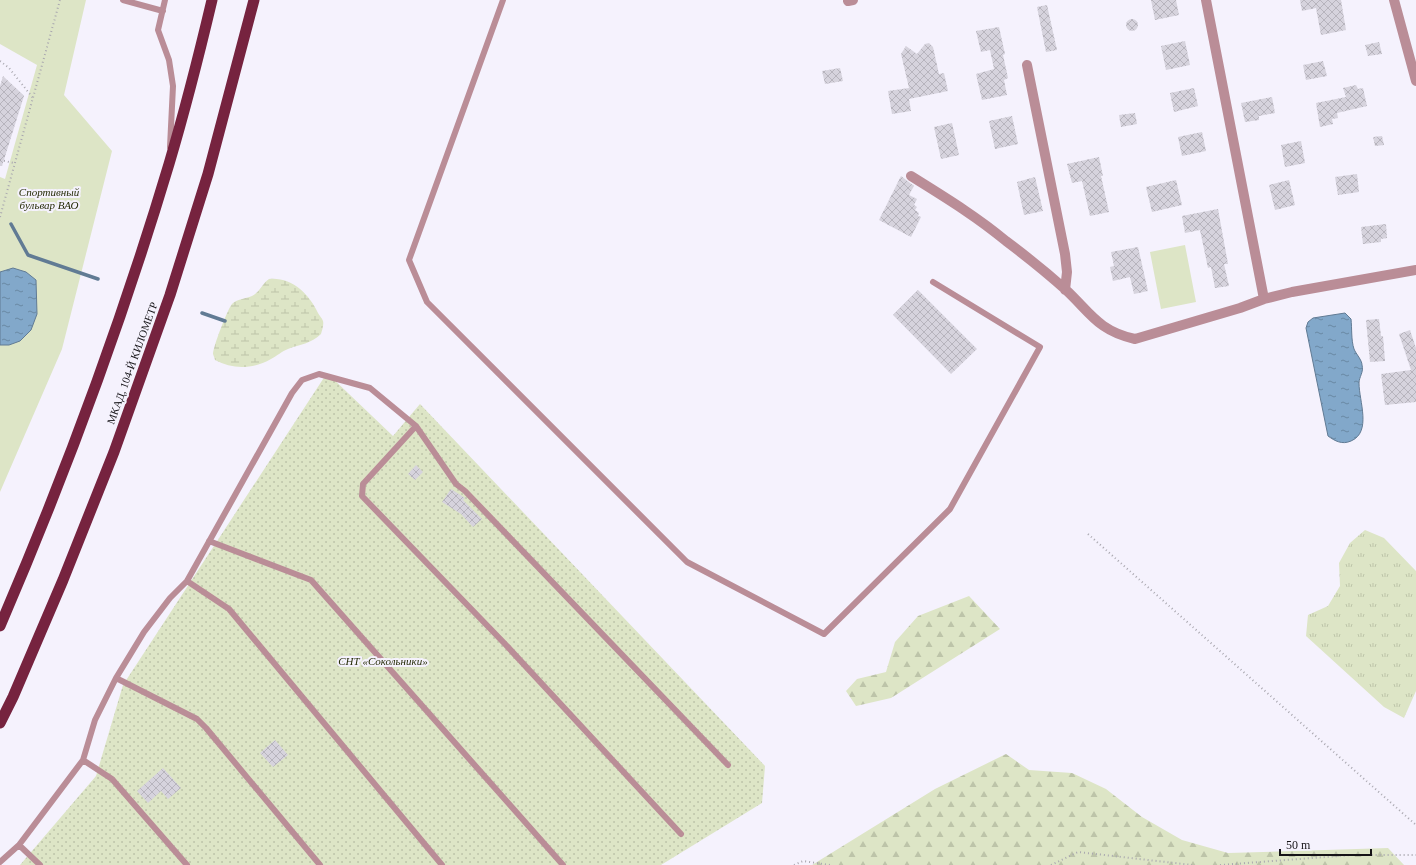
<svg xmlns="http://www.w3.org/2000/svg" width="1416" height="865" font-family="Georgia,serif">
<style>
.grass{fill:url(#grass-tufts)}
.forest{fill:url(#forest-firs)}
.wetland{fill:url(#wetland-marsh)}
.park{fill:#dde5c6}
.garden{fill:url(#garden-dots)}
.water{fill:url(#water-ripples);stroke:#617b94}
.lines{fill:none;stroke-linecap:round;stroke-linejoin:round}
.stream{stroke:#617b94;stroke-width:3.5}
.building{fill:url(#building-cross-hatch)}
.path{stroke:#a9a7af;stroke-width:2;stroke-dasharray:1 3;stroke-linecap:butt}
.service{stroke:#ba8d97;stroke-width:6}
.minor{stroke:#ba8d97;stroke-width:10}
.trunk{stroke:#76233f;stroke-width:11}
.labels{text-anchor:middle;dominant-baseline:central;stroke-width:4;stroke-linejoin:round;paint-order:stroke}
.park-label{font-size:11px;font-style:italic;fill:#272d08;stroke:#f5f2fd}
.street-label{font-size:11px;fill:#151317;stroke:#f5f2fd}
</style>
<defs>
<pattern id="grass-tufts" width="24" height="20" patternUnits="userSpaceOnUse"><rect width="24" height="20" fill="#dde5c6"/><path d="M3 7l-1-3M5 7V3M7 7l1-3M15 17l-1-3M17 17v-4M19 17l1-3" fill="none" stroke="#bdc4a9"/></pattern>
<pattern id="forest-firs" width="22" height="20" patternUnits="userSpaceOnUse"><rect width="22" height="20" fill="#dde5c6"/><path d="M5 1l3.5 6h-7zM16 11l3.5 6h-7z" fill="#bdc4a9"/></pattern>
<pattern id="wetland-marsh" width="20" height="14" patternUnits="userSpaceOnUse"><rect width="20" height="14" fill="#dde5c6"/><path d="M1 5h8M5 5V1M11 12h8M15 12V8" fill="none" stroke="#bdc4a9"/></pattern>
<pattern id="garden-dots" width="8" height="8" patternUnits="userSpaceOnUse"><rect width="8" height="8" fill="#dde5c6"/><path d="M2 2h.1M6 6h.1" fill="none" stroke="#bdc4a9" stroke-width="1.8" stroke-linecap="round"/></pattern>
<pattern id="water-ripples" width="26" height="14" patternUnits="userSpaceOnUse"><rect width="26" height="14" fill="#82a8ca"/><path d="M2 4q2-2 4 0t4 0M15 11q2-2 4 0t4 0" fill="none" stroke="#6988a3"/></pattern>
<pattern id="building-cross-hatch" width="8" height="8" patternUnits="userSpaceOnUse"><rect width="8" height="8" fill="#d6d3dd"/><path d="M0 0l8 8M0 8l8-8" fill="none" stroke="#b7b4bd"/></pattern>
</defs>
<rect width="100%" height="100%" fill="#f5f2fd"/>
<!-- grass -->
<path class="grass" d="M1365,530L1384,538L1416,571V691L1404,718L1384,707L1306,636L1308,615L1328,606L1340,586L1339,563L1350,543Z"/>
<!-- forest -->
<path class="forest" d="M969,596L1000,629L891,698L856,706L846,691L857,679L886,672L895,642L918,616Z
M1006,754L1029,770L1072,773L1106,789L1142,817L1182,840L1228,853L1388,848L1404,865H812L935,789Z"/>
<!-- wetland -->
<path class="wetland" d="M269,279C292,277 309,294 318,313C319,315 322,318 323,321C324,325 322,330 321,334C311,344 300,344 288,349C282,351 277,356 271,359C254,369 233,370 215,360C215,359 213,354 213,354C213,347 228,308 232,304C237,299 245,299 252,296C259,293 262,284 269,279Z"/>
<!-- park -->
<path class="park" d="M0,0H86L64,95L112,151L62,349L0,492V177L5,179L37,65L0,44Z
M1185,245L1196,302L1161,309L1150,252Z"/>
<!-- garden -->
<path class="garden" d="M327,373L393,436L420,404L765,766L762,803L661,865H20L96,776L123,685Z"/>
<!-- water -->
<path class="water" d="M13,268L26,272L36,280L37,314L31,330L20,341L9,345H0V272Z
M1345,313L1351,319C1352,328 1351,340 1354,349C1356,354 1362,360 1362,365C1364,372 1359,377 1359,383C1359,401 1372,432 1351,441C1342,445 1335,441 1328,436L1306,328L1308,322L1313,318Z"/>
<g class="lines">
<!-- stream -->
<path class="stream" d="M11,224L28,255L98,279
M202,313L225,321"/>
</g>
<!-- building -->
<path class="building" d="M1151,0H1176L1179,15L1155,20Z
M1300,0H1341L1346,30L1321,35L1316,8L1302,11Z
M1047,5L1057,50L1046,52L1037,7Z
M1126 25a6 6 0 1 1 12 0a6 6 0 1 1-12 0Z
M999,27L1005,54L1003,55L1008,78L1004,80L1007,95L982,100L976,74L994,69L990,50L981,52L976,31Z
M1185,41L1190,65L1166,70L1161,46Z
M1379,42L1382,54L1368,56L1365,45Z
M929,43L933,47L939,74L944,73L948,91L909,99L911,111L892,114L888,91L909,88L901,54L906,46L917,54L925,44Z
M1323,61L1327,76L1306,80L1303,65Z
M840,68L843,81L825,84L822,71Z
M3,76L24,96L2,166H0V86Z
M1356,85L1358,89L1363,88L1367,106L1337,113L1338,118L1332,119L1333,124L1320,127L1316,103L1346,97L1343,88Z
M1194,88L1198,106L1174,112L1170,93Z
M1272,97L1275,113L1259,116V120L1245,122L1241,103Z
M1135,113L1137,124L1121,127L1119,115Z
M1012,116L1018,144L995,149L989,121Z
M952,123L959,155L941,159L934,127Z
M1202,132L1206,151L1182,156L1178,137Z
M1382,136L1384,145L1375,146L1373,137Z
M1301,141L1305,163L1285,167L1281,145Z
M1099,157L1103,176H1101L1109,212L1090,216L1082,181L1072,183L1067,164Z
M1357,174L1359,192L1338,195L1335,177Z
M901,176L914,186L909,195L917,199L914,205L917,207L915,210L919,213L918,216L921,217L911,237L879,220Z
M1035,177L1043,211L1024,215L1017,182Z
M1176,180L1182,205L1152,212L1146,187Z
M1289,180L1295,205L1275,210L1269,185Z
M1218,209L1228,264H1224L1229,286L1215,288L1211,267L1208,268L1200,230L1185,233L1182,216Z
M1386,224L1387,238L1381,239V242L1363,244L1361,227Z
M1138,247L1148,291L1134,294L1130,277L1113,281L1110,267L1114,266L1111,252Z
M918,290L977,349L951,374L893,315Z
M1379,319L1381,336H1383L1385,361L1370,362L1366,320Z
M1410,330L1416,348V402L1385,405L1381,374L1411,370L1399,334Z
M416,465L423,472L415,480L408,474Z
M451,489L465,498L463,500L482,519L473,527L461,514L442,502Z
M275,740L288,755L273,767L260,753Z
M163,768L181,788L168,799L161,791L148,803L137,791Z"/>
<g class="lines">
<!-- path -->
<path class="path" d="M0,61L9,68L33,98
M0,160L14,163
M0,217L60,0
M1088,534L1416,825
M794,865L803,861L830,865
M1051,865L1078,852L1192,865
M1220,865L1352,855H1416"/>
<!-- service -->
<path class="service" d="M123,0L163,11
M165,0L158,30L169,60L173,86L170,147
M503,0L409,260L427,302L687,562L824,634L950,509L1040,347L933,282
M416,426L363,484L362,496L505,644L681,834
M209,541L311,580L563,865
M187,581L229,609L442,865
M116,678L197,719L206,728L320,865
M83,760L112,779L187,865
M19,845L40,865
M0,862L19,845L83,760L95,720L116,678L144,632L170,598L187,581L292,393L302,380L319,374L370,388L416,426L456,484L465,491L728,765"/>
<!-- minor -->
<path class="minor" d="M1206,0L1264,299
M1394,0L1416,81
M848,1L853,0
M1027,65L1065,254L1067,272L1065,290
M911,176C943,196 976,216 1006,241C1026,256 1046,272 1065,289C1090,312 1098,331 1135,339L1240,308L1264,299L1292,292L1416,270"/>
<!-- trunk -->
<path class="trunk" d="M0,626C65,475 122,321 169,164C185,110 199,55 212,0
M0,723L13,697L63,580L114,452L170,295L208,174L254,0"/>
</g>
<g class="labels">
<!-- park labels -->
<g class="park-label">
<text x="49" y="192">Спортивный<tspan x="49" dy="13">бульвар ВАО</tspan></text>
<text x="383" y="661">СНТ «Сокольники»</text>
</g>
<!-- street labels -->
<g class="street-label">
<text transform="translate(132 363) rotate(-70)">МКАД, 104-Й КИЛОМЕТР</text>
</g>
</g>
<!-- scale -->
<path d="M1280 849v6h91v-6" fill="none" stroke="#151317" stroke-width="2"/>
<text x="1286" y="849" font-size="12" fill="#151317" stroke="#f5f2fd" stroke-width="3" paint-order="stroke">50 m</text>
</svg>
